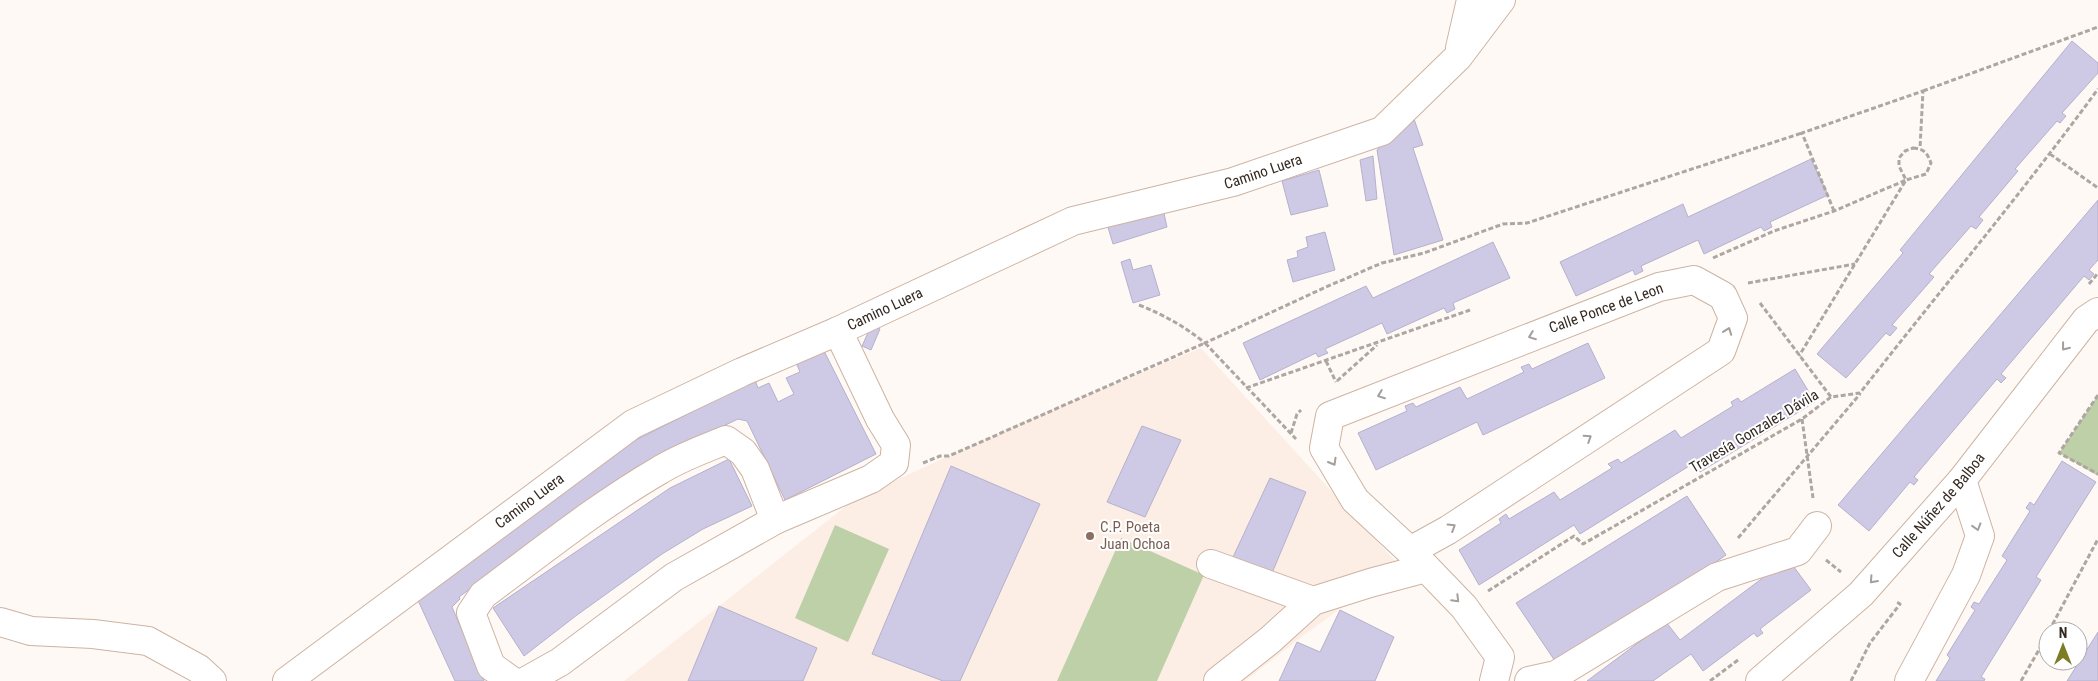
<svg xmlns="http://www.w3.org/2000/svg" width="2098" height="681" font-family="'Roboto Condensed',sans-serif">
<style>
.built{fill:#fceee5}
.green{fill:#bed0a8}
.building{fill:#cec9e5;stroke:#b5b1cc}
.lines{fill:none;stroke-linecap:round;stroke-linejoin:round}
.minor-casing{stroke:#cdb3a2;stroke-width:30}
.path{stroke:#ada6a1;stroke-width:3;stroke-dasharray:5 2.5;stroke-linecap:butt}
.minor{stroke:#fff;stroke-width:28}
.oneway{stroke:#a39f9c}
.education-dot{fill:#8d6e63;stroke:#fff;stroke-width:2}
.labels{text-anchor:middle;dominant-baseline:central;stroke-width:4;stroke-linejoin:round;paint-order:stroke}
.street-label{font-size:15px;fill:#332922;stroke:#fff}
.education-label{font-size:15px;fill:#785e54;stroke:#fff;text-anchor:start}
</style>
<rect width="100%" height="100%" fill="#fff9f6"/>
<!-- built -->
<path class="built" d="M1201,348L1406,573L1355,598L1304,635L1245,681H624L855,499L1023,422Z"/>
<!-- green -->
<path class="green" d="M2098,395V476L2059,453Z
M835,525L889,549L848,642L795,618Z
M1121,538L1204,575L1157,681H1057Z"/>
<!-- building -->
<path class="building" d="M2072,41L2098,63V73L2062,113L2066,116L2060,123L2057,121L2015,169L2018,171L1979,217L1983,220L1976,229L1971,226L1929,274L1934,277L1892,325L1897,328L1890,336L1886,333L1846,378L1817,354L1903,253L1900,250Z
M1413,116L1423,145L1413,148L1443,240L1394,255L1377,150Z
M1373,156L1377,199L1366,201L1360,160Z
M1811,159L1828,195L1770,222L1772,227L1764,231L1761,227L1704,254L1698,240L1641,266L1643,271L1635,275L1633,270L1576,296L1560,262L1683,204L1688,217Z
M1319,170L1328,206L1291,215L1282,181Z
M2098,200V260L2089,270L2094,274L2089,280L2084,276L2001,374L2006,378L2001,383L1997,379L1914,477L1918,480L1914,485L1910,482L1869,531L1838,505Z
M1163,209L1167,227L1113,244L1107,224Z
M1325,232L1335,270L1293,282L1287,260L1298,257L1297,251L1308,247L1306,237Z
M1493,242L1510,278L1453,303L1455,309L1447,313L1444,308L1387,334L1382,323L1325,349L1328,353L1318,357L1316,353L1260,380L1243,343L1366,286L1373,298Z
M1130,259L1133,270L1151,265L1160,295L1133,303L1121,262Z
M872,324L880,329L871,350L862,346Z
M1588,343L1605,378L1483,435L1477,422L1376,470L1358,433L1407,411L1405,406L1413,403L1416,407L1460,387L1467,399L1524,372L1521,367L1529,364L1532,369Z
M822,347L876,454L785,500L747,421L738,419L656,458L625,476L459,597L460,599L452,607L484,681H455L416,596L618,449L755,380L758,388L769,383L778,402L794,394L786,378L800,372L795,360Z
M1795,369L1815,402L1700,472L1694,463L1580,534L1574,525L1479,585L1459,550L1501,523L1499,519L1506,514L1509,519L1554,492L1560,500L1612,468L1608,464L1618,459L1621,463L1675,430L1681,438L1733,406L1731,402L1738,398L1741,402Z
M1142,426L1181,440L1145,517L1107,502Z
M729,459L752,506L703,529L662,554L577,615L524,656L493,608L670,488Z
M2062,461L2096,482L2036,577L2041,580L1981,677L1985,679L1984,681H1936L1950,658L1947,655L1975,610L1971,607L1974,602L1979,604L2007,560L2002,556L2030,511L2026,508L2030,502L2034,505Z
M951,466L1040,504L960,681H943L872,654Z
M1270,478L1306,492L1272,573L1233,557Z
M1687,496L1726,555L1561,670L1516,603Z
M1788,559L1811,590L1760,629L1763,633L1757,637L1754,633L1703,671L1691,654L1653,681H1587L1666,622L1680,640Z
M719,606L817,648L803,681H688Z
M1340,610L1394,637L1375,681H1279L1297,642L1320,652Z
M2098,632V681H2067Z"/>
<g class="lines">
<!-- minor casing -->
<g class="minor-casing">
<g id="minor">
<path d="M1460,48L1471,0"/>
<path d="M1410,551L1448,530L1721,351L1733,318L1723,296L1694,280L1659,287L1330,416L1324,448L1355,500L1410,551L1464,607L1500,657L1494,681"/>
<path d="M1211,564L1313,601"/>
<path d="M0,622L31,631L93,634L148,641L199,669L212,681"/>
<path id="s1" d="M287,681L633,424L742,372L838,331L1073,221L1233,182L1382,131L1458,57L1501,0"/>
<path d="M512,681L491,666L471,613L483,595C541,552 598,506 660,470C681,457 704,449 726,440L743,452L755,469L775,520"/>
<path d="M526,681L560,662L674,577L775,520L871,479L894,463L896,445L880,419L838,331"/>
<path d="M1218,681L1270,640L1313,601L1370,583L1426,568"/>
<path d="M1529,681L1556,675L1717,577L1798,551L1817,526"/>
<path id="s2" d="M1760,681L1861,594L1962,480L2086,320L2098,312"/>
<path d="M1909,681L1966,575L1980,536L1962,480"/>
</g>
</g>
<!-- path -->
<path class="path" d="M1923,91L2098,27
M1913,148C1925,149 1927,153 1931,163L1926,174L1906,180L1899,166V158L1905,151Z
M2050,154L2098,188
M1834,211L1802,133L1923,91L1920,148
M1713,258L1774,231L1834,211L1906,180L1799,356
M1748,283L1855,264
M2089,284L2098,273
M1760,303L1831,397
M1139,305C1164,315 1184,326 1205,343L1326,287L1382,263L1424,253L1503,224L1527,223L1802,133
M1326,361L1336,382
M1337,381L1377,345
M1246,388L1470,310
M2098,395L2059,453L2098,474
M1802,419L1813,498
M1291,433L1297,414L1301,410
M923,463L940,456H949L1205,343L1296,439
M1738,538L1860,394
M1826,560L1841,572
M1488,591L1574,536L1583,544L1802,419L1831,397L1860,393C1939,292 2022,193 2098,89
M2049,631L2098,539
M1710,681L1738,660
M1851,681L1870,643L1900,604L1895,601
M2021,681L2048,634"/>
<!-- minor -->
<use href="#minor" class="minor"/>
</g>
<!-- one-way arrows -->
<defs><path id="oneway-chevron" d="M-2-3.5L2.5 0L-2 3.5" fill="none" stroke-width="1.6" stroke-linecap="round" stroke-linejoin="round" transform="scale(1.25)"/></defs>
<g class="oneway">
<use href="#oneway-chevron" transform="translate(1728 331) rotate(-70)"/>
<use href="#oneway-chevron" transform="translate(1532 336) rotate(159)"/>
<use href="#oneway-chevron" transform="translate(2065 347) rotate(128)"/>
<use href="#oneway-chevron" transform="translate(1381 395) rotate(159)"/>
<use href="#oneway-chevron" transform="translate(1588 438) rotate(-33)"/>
<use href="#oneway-chevron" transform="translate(1333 462) rotate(60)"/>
<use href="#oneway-chevron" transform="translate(1452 527) rotate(-32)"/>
<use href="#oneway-chevron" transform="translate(1977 527) rotate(73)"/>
<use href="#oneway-chevron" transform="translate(1873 580) rotate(132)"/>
<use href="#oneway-chevron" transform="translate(1456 599) rotate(45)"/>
</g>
<!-- markers -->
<circle class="education-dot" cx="1090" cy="536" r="5"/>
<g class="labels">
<!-- street labels -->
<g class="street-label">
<text stroke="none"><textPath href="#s1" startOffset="1112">Camino Luera</textPath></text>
<text transform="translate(1606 308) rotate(-20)">Calle Ponce de Leon</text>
<text stroke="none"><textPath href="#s1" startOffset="708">Camino Luera</textPath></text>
<text transform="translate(1754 431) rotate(-31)">Travesía Gonzalez Dávila</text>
<text stroke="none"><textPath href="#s1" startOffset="302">Camino Luera</textPath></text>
<text stroke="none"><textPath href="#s2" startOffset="251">Calle Núñez de Balboa</textPath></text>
</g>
<!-- education labels -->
<g class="education-label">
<text x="1100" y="527">C.P. Poeta<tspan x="1100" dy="17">Juan Ochoa</tspan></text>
</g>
</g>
<!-- north arrow -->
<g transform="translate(2063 646)"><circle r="24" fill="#ffffff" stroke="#ada9a7"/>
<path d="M0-4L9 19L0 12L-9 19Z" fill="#7c7d25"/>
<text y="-8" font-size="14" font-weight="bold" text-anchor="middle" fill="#332922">N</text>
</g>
</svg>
